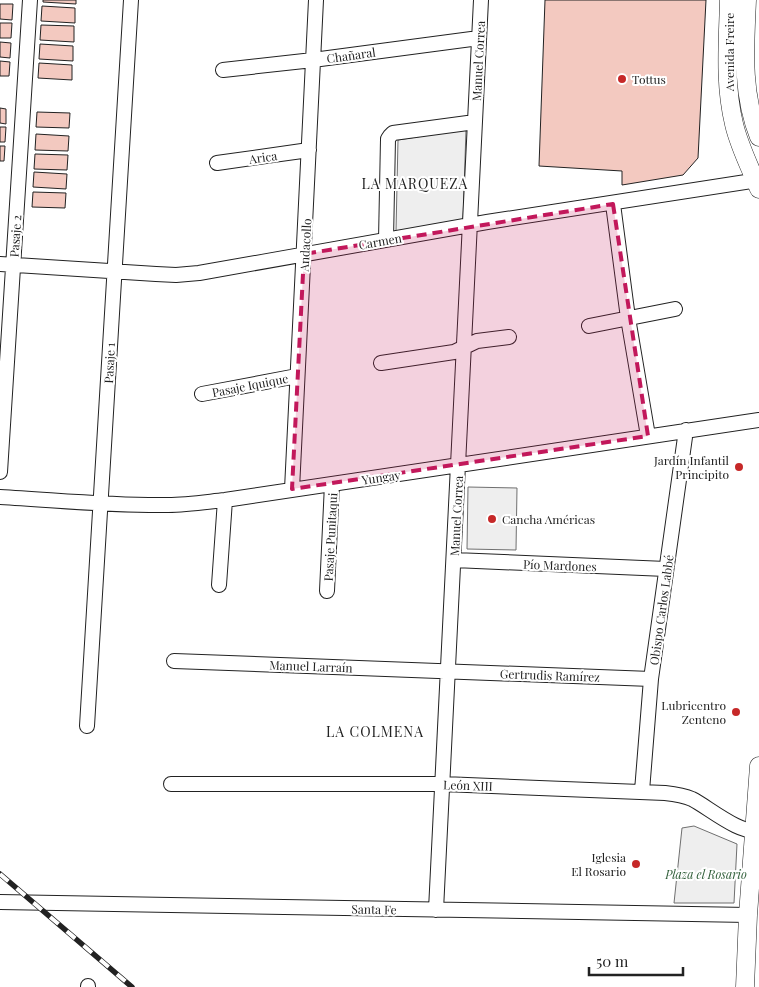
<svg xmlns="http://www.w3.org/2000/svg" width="759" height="987" font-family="'Playfair Display',serif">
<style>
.green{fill:#eee;stroke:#6f6f6f}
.building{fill:#f3c9c0;stroke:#222}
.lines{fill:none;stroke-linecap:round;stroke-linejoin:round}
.minor-casing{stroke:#222;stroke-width:16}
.major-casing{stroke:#222;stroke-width:19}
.minor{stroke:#fff;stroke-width:14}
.major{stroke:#fff;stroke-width:18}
.rail-casing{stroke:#222;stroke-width:5.5}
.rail{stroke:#fff;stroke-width:4;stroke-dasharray:11;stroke-linecap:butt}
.marked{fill:#c2185b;fill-opacity:0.2;stroke:#c2185b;stroke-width:4;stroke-dasharray:10 6;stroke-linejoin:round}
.poi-dot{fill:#c62828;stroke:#fff;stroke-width:2}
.labels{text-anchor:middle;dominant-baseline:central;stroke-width:4;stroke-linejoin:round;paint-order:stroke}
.street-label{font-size:12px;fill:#222;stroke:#fff}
.poi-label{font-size:12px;fill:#222;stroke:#fff;text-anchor:end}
.park-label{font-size:12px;font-style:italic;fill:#2f5e38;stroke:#fff}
.neighbourhood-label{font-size:14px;letter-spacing:1px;fill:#222;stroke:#fff}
</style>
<rect width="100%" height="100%" fill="#fff"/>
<!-- green -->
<path class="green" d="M466,129L463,221L396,231L398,140Z
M468,487L517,488L516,550L467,549Z
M694,826L737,844L734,903H674L682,828Z"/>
<!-- building -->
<path class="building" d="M43,0H76V4L43,2Z
M545,0H706L698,158L683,175L622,185V171L539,166Z
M0,4H13L12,20L0,19Z
M42,6L75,8V23L41,21Z
M0,23H12L11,38H0Z
M41,25L74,26V42L40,40Z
M0,42L11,43L10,58L0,57Z
M40,44L73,46V61L39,59Z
M0,61L10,62L9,76H0Z
M39,63L72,65V80L38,78Z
M0,108L6,109V124L0,123Z
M37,112L70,113L69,128L36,127Z
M0,127H6L5,142H0Z
M36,134L69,136L68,151L35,150Z
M0,146H5L4,161H0Z
M35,154L68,155L67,170L34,169Z
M34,172L67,174L66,189L33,187Z
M33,192L66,193L65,208L32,207Z"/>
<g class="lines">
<!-- minor casing -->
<g class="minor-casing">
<path id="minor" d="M223,70L313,60L479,38
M217,163L309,150
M613,204L628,318L648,436
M386,240L388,139L390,136L393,133L475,122
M0,264L156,274L176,275L199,273L487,222L759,180
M589,326L675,309
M381,363L454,352L477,341L509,337
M202,394L297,376
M0,472L30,0
M292,489L316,0
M0,497C56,500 112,506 168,505C187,505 206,502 225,500L759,420
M454,560L666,569
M219,585L225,500
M327,591L332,484
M174,661L651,679
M87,726L131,0
M171,784H443L665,793C674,794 683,795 692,799C708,807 742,836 759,830
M642,791L651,679L686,430
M0,902L748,915
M436,910L481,0
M88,987V986"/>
</g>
<!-- major casing -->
<g class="major-casing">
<path id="major" d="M729,0C728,41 724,83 734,124C739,146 750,167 759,189
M747,0C745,47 741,92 759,137
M745,987L748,915L759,766"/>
</g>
<!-- minor -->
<use href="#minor" class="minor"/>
<!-- major -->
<use href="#major" class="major"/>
<!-- rail casing -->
<g class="rail-casing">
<path id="rail" d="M0,874L132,987"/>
</g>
<!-- rail -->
<use href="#rail" class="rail"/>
</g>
<!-- marked area -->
<path class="marked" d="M613,204L648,436L292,489L304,254Z"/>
<!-- markers -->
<g class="poi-dot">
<circle cx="622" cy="79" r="5"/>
<circle cx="739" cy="467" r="5"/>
<circle cx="492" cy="519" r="5"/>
<circle cx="736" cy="712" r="5"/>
<circle cx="636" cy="864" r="5"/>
</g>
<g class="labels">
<!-- street labels -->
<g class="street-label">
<text transform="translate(729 52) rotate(-90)">Avenida Freire</text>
<text transform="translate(351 55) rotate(-8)">Chañaral</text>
<text transform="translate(478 61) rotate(-87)">Manuel Correa</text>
<text transform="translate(263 157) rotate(-8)">Arica</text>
<text transform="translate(15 236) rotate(-86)">Pasaje 2</text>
<text transform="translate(380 241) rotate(-10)">Carmen</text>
<text transform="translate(305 245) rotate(-87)">Andacollo</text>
<text transform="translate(109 363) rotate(-87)">Pasaje 1</text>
<text transform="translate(250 385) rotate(-11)">Pasaje Iquique</text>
<text transform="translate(381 477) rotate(-8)">Yungay</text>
<text transform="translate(456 516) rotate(-87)">Manuel Correa</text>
<text transform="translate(330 537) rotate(-87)">Pasaje Punitaqui</text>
<text transform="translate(560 565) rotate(2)">Pío Mardones</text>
<text transform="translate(661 610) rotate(-82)">Obispo Carlos Labbé</text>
<text transform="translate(311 666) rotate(2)">Manuel Larraín</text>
<text transform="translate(550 675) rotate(2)">Gertrudis Ramírez</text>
<text transform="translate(468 785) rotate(2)">León XIII</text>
<text transform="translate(374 909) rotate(1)">Santa Fe</text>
</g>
<!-- poi labels -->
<g class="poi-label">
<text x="632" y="79" text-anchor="start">Tottus</text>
<text x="729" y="460">Jardín Infantil<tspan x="729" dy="14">Principito</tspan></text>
<text x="502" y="519" text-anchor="start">Cancha Américas</text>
<text x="726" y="705">Lubricentro<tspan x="726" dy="14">Zenteno</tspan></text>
<text x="626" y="857">Iglesia<tspan x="626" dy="14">El Rosario</tspan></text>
</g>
<!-- park labels -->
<g class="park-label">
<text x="706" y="874">Plaza el Rosario</text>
</g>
<!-- neighbourhood labels -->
<g class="neighbourhood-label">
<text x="415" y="183">LA MARQUEZA</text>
<text x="375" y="731">LA COLMENA</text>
</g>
</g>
<!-- scale -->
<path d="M589 967v8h94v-8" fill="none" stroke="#222222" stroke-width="2.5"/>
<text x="596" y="967" font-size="15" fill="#222222" stroke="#ffffff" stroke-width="4" paint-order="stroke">50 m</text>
</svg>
